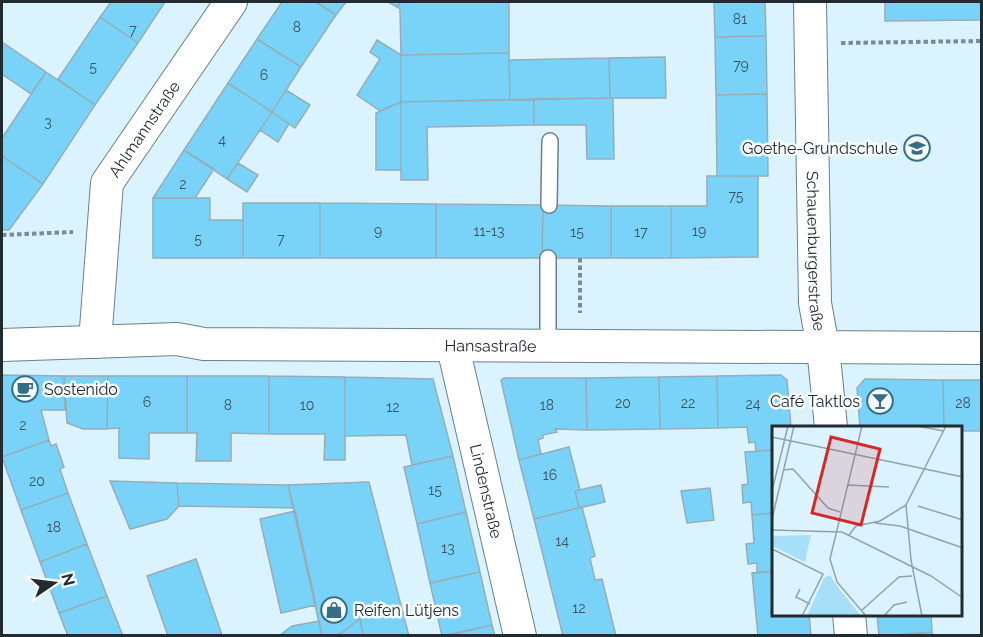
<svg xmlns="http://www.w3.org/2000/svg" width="983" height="637" font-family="Raleway,sans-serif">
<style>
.building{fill:#79d2f8;stroke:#96adb7;stroke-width:1.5}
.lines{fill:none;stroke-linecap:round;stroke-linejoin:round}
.lane-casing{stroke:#6a808a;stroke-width:18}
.street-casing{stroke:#6a808a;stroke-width:34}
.path{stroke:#7a8b92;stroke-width:4;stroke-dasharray:4.5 3;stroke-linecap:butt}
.lane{stroke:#fff;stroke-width:15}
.street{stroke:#fff;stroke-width:32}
.labels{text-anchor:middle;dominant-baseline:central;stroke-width:5;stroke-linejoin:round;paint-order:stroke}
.number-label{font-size:14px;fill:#385561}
.street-label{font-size:16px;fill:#222b2f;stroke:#f7fcff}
.poi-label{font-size:16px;fill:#222b2f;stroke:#f7fcff;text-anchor:end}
.inset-road{fill:none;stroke:#90a3ab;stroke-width:1.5}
.view{fill:#d62828;fill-opacity:0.15;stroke:#d62828;stroke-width:3}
.inset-edge{fill:none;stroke:#222b2f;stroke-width:3}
</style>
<rect width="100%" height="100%" fill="#daf3fe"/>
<!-- building -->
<path class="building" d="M111,2H165L138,43L100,17Z
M282,2H316L336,15L301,67L257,39Z
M316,2H346L336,15Z
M388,2H401L397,7Z
M401,2H509V53L401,55L400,9L397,7Z
M714,2H765L766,36L715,37Z
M885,2H982V20L885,21Z
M100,17L138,43L95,105L58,79Z
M766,36L767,94L716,95L715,37Z
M257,39L301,67L272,112L228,83Z
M377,40L401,55V102L380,111L357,95L380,59L370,52Z
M2,42L46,72L31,94L2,74Z
M509,53L510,100L401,102V55Z
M665,57L666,98H610L609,58Z
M609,58L610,98L510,100L509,60Z
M46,72L95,105L43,184L2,156V138Z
M228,83L272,112L227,179L184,150Z
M286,90L310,105L295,128L272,112Z
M767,94L768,176H717L716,95Z
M610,98H613L614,159H587L586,125H534V99Z
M534,99V125L427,127L428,180H401V102Z
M401,102V170H376V113Z
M272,112L289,124L278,142L260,130Z
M184,150L214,169L195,198H153Z
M2,156L43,184L9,230H2Z
M238,163L258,175L247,192L227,179Z
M707,176H758V257L671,258V206H707Z
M153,198H210V220H243V258H153Z
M243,203H320V258H243Z
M320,203L436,204V258H320Z
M436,204L543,205L542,258H436Z
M543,205L611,206V258H542Z
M611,206H671V258H611Z
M2,375L64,376L65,410H41L49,440L2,457Z
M781,375L787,380L791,427H773V450L756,451L755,442L749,443L747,427L718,428L717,376Z
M64,376H108L107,429H83L67,423Z
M108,376H187V433H149V459L119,458V428L107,429Z
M187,376H269V434L231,433V461H196L197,433H187Z
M269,376L345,377V460H324L325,434H269Z
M717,376L718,428L660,429L659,377Z
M345,377L433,379L453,456L412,465L406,435L345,436Z
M659,377L660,429L587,430L586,378Z
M504,378H586L587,430L555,429L557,432L543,435V438L538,440L541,454L519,460L501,380Z
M865,379L943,380L944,427H860L857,388Z
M943,380H982V431H960V427H944Z
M49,440L51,446L56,444L64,467L60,469L68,493L21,510L2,457Z
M569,447L580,490L575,491L579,508L534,519L519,460Z
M773,450V513L752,515L751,502L743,503L742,485L748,484L745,452Z
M453,456L466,512L417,524L404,467Z
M110,481L177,483L179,506L167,519L130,529Z
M369,482L409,636H363L360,619L337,636H322L288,485Z
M177,483L288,485L294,508L179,506Z
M601,485L605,502L579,508L575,491Z
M710,488L714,520L687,523L681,491Z
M68,493L87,544L40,562L21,510Z
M582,507L595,556L590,558L595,580L602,579L616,636H563L534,519Z
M295,511L316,605L281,613L260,519Z
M466,512L480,572L430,583L417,524Z
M773,513V571L757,573V563L748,564L746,544L754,543L752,515Z
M87,544L107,596L59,613L40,562Z
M196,559L222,635L168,636L147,576Z
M773,571V614H809L811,636H758L752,573Z
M480,572L492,625L442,636L430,583Z
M107,596L123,636H68L59,613Z
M877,614H931L932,632L879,636Z
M360,619L363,636H337Z
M319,621L322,636H279L292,626Z
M492,625L495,636H446Z
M932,632L933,636H896Z"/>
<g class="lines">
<!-- lane casing -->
<g class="lane-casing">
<path id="lane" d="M549,205L550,141
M548,345V258"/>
</g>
<!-- street casing -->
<g class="street-casing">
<g id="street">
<path id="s1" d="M810,2L815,303L823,347L831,427"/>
<path id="s2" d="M95,342L107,183L231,2"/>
<path id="s3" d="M2,345L177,339L204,344L982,348"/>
<path id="s4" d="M453,347L520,636"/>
<path d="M849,614L851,636"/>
</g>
</g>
<!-- path -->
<path class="path" d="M841,43L982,41
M2,235L73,232
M580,258V313"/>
<!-- lane -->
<use href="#lane" class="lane"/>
<!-- street -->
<use href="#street" class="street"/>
</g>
<!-- icons -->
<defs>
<g id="school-ring" transform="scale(1.35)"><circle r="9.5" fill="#f7fcff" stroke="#346f87" stroke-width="1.5"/><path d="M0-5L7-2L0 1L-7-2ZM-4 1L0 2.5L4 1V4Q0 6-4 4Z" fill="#346f87"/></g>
<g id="cafe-ring" transform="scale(1.35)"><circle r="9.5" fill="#f7fcff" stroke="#346f87" stroke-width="1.5"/><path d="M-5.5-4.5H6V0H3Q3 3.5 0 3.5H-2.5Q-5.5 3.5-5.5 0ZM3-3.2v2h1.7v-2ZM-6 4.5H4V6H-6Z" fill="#346f87"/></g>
<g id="bar-ring" transform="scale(1.35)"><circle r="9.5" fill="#f7fcff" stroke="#346f87" stroke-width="1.5"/><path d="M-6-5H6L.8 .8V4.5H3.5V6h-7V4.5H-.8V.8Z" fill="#346f87"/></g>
<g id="shop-ring" transform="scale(1.35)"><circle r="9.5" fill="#f7fcff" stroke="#346f87" stroke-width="1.5"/><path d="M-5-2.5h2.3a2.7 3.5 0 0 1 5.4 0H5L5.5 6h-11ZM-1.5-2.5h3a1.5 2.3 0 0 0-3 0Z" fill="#346f87"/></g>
</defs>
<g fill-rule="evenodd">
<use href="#school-ring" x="917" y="148"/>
<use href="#cafe-ring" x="25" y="389"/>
<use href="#bar-ring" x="880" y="401"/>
<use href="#shop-ring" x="334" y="610"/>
</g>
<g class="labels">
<!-- number labels -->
<g class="number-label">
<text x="740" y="19">81</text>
<text x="297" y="27">8</text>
<text x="133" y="30">7</text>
<text x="741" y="65">79</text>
<text x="93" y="67">5</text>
<text x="264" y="75">6</text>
<text x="48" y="122">3</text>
<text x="222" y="140">4</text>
<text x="183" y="184">2</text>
<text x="736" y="196">75</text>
<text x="378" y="231">9</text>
<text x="489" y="231">11-13</text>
<text x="699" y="231">19</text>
<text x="577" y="232">15</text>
<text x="641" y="232">17</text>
<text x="198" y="239">5</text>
<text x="281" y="239">7</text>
<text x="147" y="402">6</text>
<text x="623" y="403">20</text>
<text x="688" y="403">22</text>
<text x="963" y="403">28</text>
<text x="753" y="404">24</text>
<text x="228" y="405">8</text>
<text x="307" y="405">10</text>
<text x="547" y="405">18</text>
<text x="393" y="407">12</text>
<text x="23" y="425">2</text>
<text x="550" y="475">16</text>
<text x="37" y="481">20</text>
<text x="435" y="490">15</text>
<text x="54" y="527">18</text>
<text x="562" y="541">14</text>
<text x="448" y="548">13</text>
<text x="579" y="608">12</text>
</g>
<!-- street labels -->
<g class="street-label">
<text stroke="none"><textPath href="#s2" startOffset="225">Ahlmannstraße</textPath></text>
<text stroke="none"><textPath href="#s1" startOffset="249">Schauenburgerstraße</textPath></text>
<text stroke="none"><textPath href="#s3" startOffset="489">Hansastraße</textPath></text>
<text stroke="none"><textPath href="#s4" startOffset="148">Lindenstraße</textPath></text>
</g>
<!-- poi labels -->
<g class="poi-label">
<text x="898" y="148">Goethe-Grundschule</text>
<text x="44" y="389" text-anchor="start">Sostenido</text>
<text x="860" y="401">Café Taktlos</text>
<text x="354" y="610" text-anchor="start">Reifen Lütjens</text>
</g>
</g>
<!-- overview -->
<g transform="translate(772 426)">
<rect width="190" height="190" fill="#daf3fe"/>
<path d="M39,109L33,136L0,120L2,110ZM58,149L65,160L89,190H35L52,152Z" fill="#a7dff9"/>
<path class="inset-road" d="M90,0L58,133L65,156L94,190M145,0L172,5M0,11L191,51M11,44L21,43L56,82L68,86M75,59L117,61M0,65L16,0M146,80L191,94M0,93L22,0M103,97L128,100L191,122M0,104L70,106L159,150L191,172M77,109L84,100L108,95L134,79M0,123L51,148L30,190M28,163L24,171L38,178M90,184L127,151L140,150M112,190L122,179L135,176M150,190L139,134L134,79L174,0"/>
<path class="view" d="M59,11L108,23L89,99L40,87Z"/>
<rect width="190" height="190" class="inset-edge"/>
</g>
<!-- border -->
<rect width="983" height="637" fill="none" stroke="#222b2f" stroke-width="6"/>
<!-- north arrow -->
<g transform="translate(54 583) rotate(76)" stroke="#f7fcff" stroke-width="4.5" paint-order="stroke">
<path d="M0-4.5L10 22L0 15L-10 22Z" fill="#222b2f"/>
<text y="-9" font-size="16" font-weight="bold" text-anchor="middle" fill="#222b2f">N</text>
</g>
</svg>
